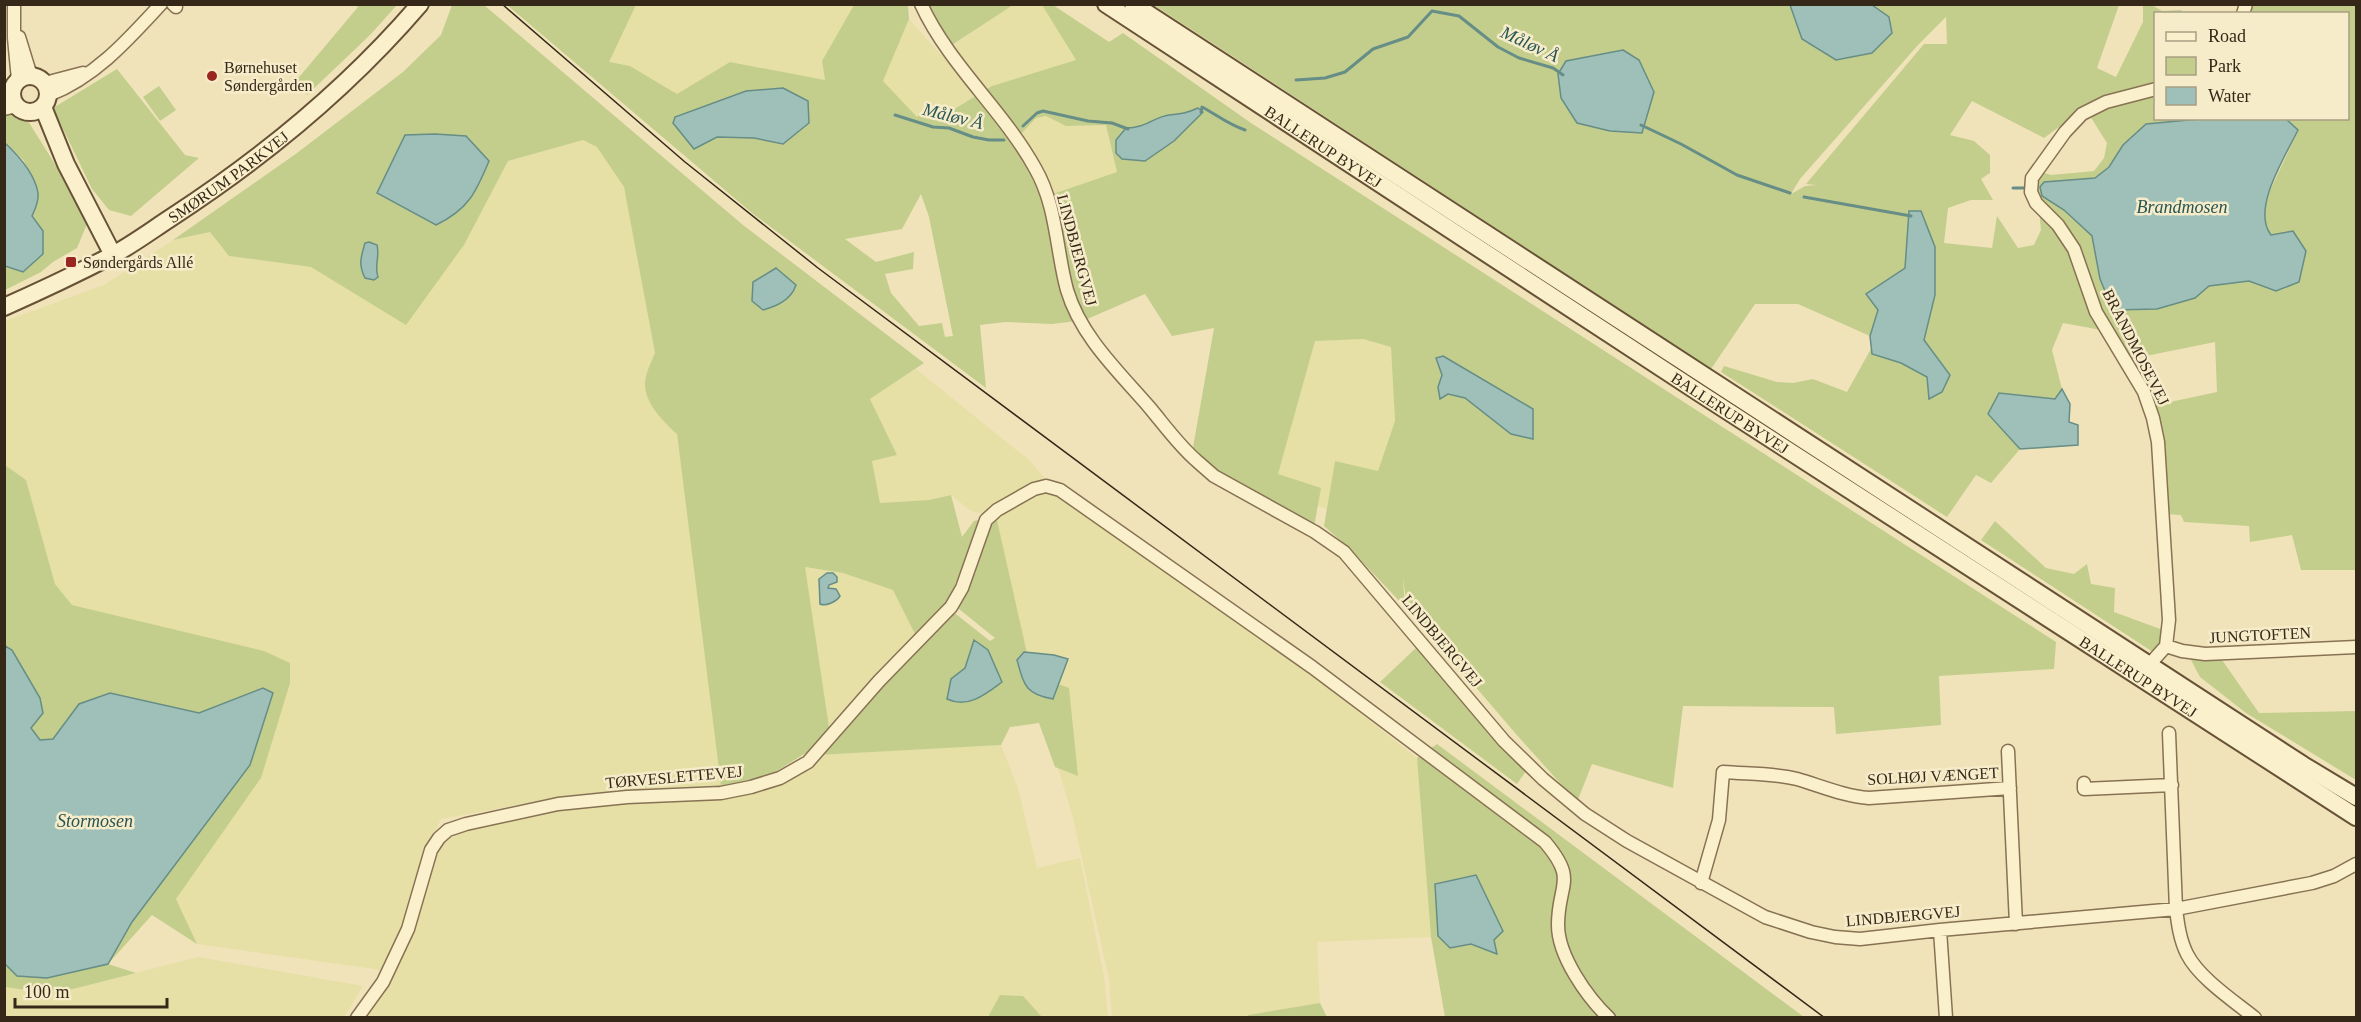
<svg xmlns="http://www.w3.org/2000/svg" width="2361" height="1022" font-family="Georgia,serif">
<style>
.farmland{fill:#e6dfa6}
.green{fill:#c3ce8d;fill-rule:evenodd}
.water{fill:#9ec0b8;stroke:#668d86;stroke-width:1.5}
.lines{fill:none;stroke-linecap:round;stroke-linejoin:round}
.stream{stroke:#668d86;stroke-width:3}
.street-casing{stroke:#877253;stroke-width:15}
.secondary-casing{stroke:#685237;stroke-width:20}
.street{stroke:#fbf0cc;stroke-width:12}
.secondary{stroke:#fbf0cc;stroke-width:16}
.tram{stroke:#352819;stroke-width:1.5}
.poi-dot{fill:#992620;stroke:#f7ecc9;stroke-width:2}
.labels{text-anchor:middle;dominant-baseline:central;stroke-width:5;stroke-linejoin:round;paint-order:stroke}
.poi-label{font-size:16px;fill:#352819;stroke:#f7ecc9;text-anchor:start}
.street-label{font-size:16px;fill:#352819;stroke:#f7ecc9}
.water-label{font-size:18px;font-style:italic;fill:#275655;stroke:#f7ecc9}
</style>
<rect width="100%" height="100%" fill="#f0e3b9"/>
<!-- farmland -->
<path class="farmland" d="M636,5H854L822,61L825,80L731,62L677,94L630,66L608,63Z
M1013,5H1042L1076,60L992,86L938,119L917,117L883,81L909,19L940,54Z
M1046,116L1066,126L1106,125L1117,172L1053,194L1020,135L1036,118Z
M583,140L598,147L624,187L655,353L645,378L662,419L677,434L721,786L655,788L570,795L441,819L427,848L456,824L548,801L725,793L772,780L812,755L1001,745L1018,788L1037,868L1080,858L1104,977L1108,1017H1042L1023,996L1001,995L988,1018L358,1017L396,967L413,891L397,942L381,970L197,944L176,899L261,778L264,651L72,605L55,584L26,480L5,465V321L104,285L173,240L210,232L229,256L311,267L406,324L464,245L508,161Z
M1363,339L1391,347L1395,421L1378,471L1335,461L1327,509L1273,490L1315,341Z
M916,369L1029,460L1058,494L1323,684L1417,758L1431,937L1317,942L1320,1003L1248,1015V1017H1112L1109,979L1073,818L1058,768L1069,689L1058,684L1067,659L1054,655L1027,653L996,520L999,518L971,511L951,495L929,500L880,503L872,461L897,455L870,399Z
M804,567L843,573L894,590L915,634L829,727Z
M198,957L363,986L344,1017L5,1018V987L39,992L73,989Z"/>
<!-- green -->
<path class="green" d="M355,5H397L370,35L307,95L295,82L358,7Z
M452,5H484L743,225L924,363L870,399L897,455L872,461L880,503L929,500L951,495L962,537L974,521L996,516L1027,653H1023L1017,660C1024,685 1025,694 1053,699L1058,684L1069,688L1078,776L1055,767L1039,723L1010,727L1001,745L817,755L952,611L990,641L995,638L954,605L964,588L956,581L949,606L915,634L893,590L843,573L805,567L829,727L809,751L770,775L721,786L677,434C662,420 640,399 646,376C648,368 652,360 655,353L624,187L597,147L583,140L508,161L464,245L406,325L311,267L229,256L210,232L173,240L297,153L403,72L441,35Z
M507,5H636L609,62L630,66L677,94L730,62L825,80L822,61L854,5H908L909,19L883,81L917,117L924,111L938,119L992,86L1076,60L1042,5H1053L1109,42L1123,33L1251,123L2056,642L2054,669L1939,676L1941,725L1836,734L1834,707L1683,706L1673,788L1592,764L1577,802L1516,734L1407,607L1403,578L1405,607L1350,549L1324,526L1335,461L1378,471L1395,421L1391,347L1363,339L1315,341L1278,474L1321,488L1314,527L1214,473L1192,453L1214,328L1172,336L1145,294L1085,320L1052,324L1005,322L980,325L986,388L752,213ZM746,91L783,144L754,138L717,137L728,98ZM1198,108L1116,153V140L1126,128C1145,128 1154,117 1169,115C1181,114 1187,113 1198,108ZM1046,116L1066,126L1106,125L1117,172L1053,194L1020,135L1036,118ZM921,194L929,217L953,336L945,337L942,323L919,326L891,293L885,274L913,269L914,252L876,262L845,239L902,229ZM1443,356L1533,409V438L1490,415L1465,398L1448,394L1438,387L1442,375L1436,359Z
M926,5H1013L952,45L935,24Z
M1154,5H1790L1802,39L1892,33L1890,17L1872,5H2119L2097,68L2116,77L2143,22V5H2152L2162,11L2182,10L2180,13L2156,14V118L2211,119L2123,145L2109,166L2095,178L2044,182L2042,196L2064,210L2092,236L2114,310L2157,309L2195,298L2209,286L2249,281L2276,291L2271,235L2264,225L2265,201L2298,131L2286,119L2348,118V14L2247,13L2251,5H2356V570H2301L2292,535L2250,542L2249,526L2184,522L2181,515L2163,514L2156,405L2217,392L2215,342L2131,359L2112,332L2063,323L2052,350L2062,389L2055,399L1988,415L2020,449L1991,483L1976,475L1947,517L1721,372L1724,366L1777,382L1793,383L1813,379L1847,392L1872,347L1873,354L1901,363L1927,377L1950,375L1924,340L1935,295V247L1910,211L1905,268L1867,294L1878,310L1870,336L1798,304H1755L1711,369ZM1946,17L1947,44H1924L1806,184L1816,185L1805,186L1791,194L1800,179L1918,45ZM1972,101L2044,138L2085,108L2107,143L2104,158L2094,171L2051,175L2041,172L2036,179L2041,230L2034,245L2018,248L1997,216L1992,248L1944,243L1948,208L1971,200H1993L1981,179L1990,173V155L1974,141L1950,135Z
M117,69L185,155L199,158L131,216L109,210L92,189L53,108Z
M159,86L176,110L160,121L143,97Z
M8,114L28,121L53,161L87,224L77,248L53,262L41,272L5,290V266L23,272L43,254V231L32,216L37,203L24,161L5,142V115Z
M5,465L26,480L55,584L72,605L264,651L290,663V683L261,778L176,899L197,944L152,915L108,964L136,973L73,989L40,992L5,987L4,964L17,976L108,964L263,688L199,713L110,693L79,704L53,740H40L30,728L13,650L5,646Z
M1995,521L2046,568L2074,574L2087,564L2091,584L2115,588L2114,612L2163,630L2160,644L2153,652L1981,540Z
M1417,647L1526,771L1517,784L1380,682Z
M2220,657L2259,713L2356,711V780L2246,713L2200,677L2190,658Z
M1437,744L1804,1017H1445L1431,937L1417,758Z
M1000,995L1023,996L1042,1017H988Z
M1320,1003L1327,1017H1248V1015Z"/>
<!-- water -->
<path class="water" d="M1790,5H1872L1889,17L1892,33L1872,53L1836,60L1802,39Z
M1623,50L1639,60L1654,92L1642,133L1610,131L1577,123L1561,98L1558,74L1566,61Z
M783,88L808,101L809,123L783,144L754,138L717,137L694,149L673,123L675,117L746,91Z
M1198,108L1203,112L1174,141L1145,161L1122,159L1116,153V140L1126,128C1146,128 1154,117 1169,115C1181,114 1187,113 1198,108Z
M2211,118L2286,119L2298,130C2285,157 2251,209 2271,235L2293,231L2306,251L2299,282L2276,291L2249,281L2209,286L2195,298L2157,309L2113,310L2100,279L2092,236L2064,210L2042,196L2040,187L2044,182L2095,178L2109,167L2123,145L2146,124Z
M435,134L466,136L489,161C476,192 469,209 436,225L377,193L405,135Z
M4,142C18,155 35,174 38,193C39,202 35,209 32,216L43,231V254L23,272L5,266Z
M1909,211H1921L1935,247V295L1924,340L1950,375L1942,392L1929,399L1927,377L1901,363L1872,354L1870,336L1878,310L1866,294L1905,268Z
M369,242L377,245C380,257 374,266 378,277L374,280L365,278C358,264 361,257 365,243Z
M776,268L796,285C791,300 777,306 763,310L752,301L753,282Z
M1443,356L1533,409V439L1511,434L1465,398L1448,394L1440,399L1438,387L1442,375L1436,358Z
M2062,389L2070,404L2069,422L2078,425V445L2020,449L1988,414L1999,393L2055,399Z
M827,573H833L837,577V582L829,585L828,588L836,589L840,596C837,601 826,607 820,604L819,579Z
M974,640L988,650L1002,682C986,694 968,709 947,699L951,679L965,668Z
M5,646L12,650L40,698L43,713L31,728L40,740L53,739L79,704L110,693L199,713L263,688L273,693L250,765L132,922L108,964L47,978L17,976L5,964Z
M1024,652L1054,655L1068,659L1053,699C1025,694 1024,685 1017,660Z
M1476,875L1503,931L1494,940L1497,954L1471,944L1450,948L1438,936L1435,884Z"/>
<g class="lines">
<!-- stream -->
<path class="stream" d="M1296,80L1325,78L1345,72L1373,49L1408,37L1432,11L1459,16L1498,47L1519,58L1553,68L1563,75
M1201,112L1202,107C1217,115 1229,125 1245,130
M895,115L933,127L949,128L973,137L989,140H1004
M1641,125L1681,144L1737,175L1790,193
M1023,126L1037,113L1043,111L1088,121L1112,123L1128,129
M2013,188H2024
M1804,197L1911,216"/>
<!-- street casing -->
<g class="street-casing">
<path id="street" d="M14,4V38L18,80
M173,4L176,7
M921,4C949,65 1003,110 1035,168C1057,206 1056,250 1067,290C1081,337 1119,372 1150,408C1165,426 1180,447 1198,462L1214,476L1315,532L1344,552L1504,741L1543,779L1585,814L1627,841L1765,917L1811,932L1835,937L1860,939L1940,930L2176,909L2312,883L2334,876L2356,864
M2243,14L2246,4
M19,37L31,76
M45,83L83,73
M49,95C95,77 127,41 161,4
M4,96L12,93
M4,109L17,106
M2166,646L2182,651L2205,654L2356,647
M2149,665L2166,646L2169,620L2158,442L2153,418L2144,392L2096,312L2074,249L2058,225L2036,203L2031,192L2032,178L2065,132L2082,114L2106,102L2156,89
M2169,733L2176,909C2178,925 2180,940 2187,954C2199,978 2234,1001 2255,1018
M2008,751L2016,924
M2084,783V789L2172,785
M1701,883L1719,820L1723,772C1748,774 1773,773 1797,779C1821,786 1844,796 1869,798L2010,788
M1940,930L1946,1018
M357,1018L383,982L408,929L431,850L439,838L448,830L466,824L558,804L627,797L721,793L751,787L780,778L808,762L879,681L951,607L962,588L986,520L997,510L1034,489L1046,486L1060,490L1312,667L1545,842C1578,881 1558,883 1558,925C1558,956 1587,997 1609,1018"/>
</g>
<!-- secondary casing -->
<g class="secondary-casing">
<g id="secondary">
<path id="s1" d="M1106,4L1698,392L2356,817"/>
<path d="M1133,4L2303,765L2356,797"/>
<circle cx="30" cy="94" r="18"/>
<path d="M43,107L66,164L113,255"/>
<path id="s2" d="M4,307C40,291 76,274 111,256C132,245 152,230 172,217C264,157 348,88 420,4"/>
</g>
</g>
<!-- street -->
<use href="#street" class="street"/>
<!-- secondary -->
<use href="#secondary" class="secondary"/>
<!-- tram -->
<path class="tram" d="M502,4L685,162L818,268L1825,1018"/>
</g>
<!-- markers -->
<g class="poi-dot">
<circle cx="212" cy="76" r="6"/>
<rect x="65" y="256" width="12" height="12" rx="3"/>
</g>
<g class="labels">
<!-- poi labels -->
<g class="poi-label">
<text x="224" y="67">Børnehuset<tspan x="224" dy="18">Søndergården</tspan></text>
<text x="83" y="262">Søndergårds Allé</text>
</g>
<!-- street labels -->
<g class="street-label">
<text stroke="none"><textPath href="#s1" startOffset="260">BALLERUP BYVEJ</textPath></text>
<text stroke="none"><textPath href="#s2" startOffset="260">SMØRUM PARKVEJ</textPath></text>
<text transform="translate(1077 250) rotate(75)">LINDBJERGVEJ</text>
<text transform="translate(2136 347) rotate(63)">BRANDMOSEVEJ</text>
<text stroke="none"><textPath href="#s1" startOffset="746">BALLERUP BYVEJ</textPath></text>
<text transform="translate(2260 635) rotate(-3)">JUNGTOFTEN</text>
<text transform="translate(1442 641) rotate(50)">LINDBJERGVEJ</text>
<text stroke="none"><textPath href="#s1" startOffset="1232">BALLERUP BYVEJ</textPath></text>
<text transform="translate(1933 776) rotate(-3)">SOLHØJ VÆNGET</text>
<text transform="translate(674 777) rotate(-5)">TØRVESLETTEVEJ</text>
<text transform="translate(1903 916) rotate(-5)">LINDBJERGVEJ</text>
</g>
<!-- water labels -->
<g class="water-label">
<text transform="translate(1530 44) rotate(25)">Måløv Å</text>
<text transform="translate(953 116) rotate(14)">Måløv Å</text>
<text x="2182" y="207">Brandmosen</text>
<text x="95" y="821">Stormosen</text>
</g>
</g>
<!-- border -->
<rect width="2361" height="1022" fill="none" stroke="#352819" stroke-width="12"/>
<!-- legend -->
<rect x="2154" y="12" width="195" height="108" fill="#f7ecc9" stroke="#a99e83" stroke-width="1.5"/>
<rect x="2166" y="32" width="30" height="9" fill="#fbf0cc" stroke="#a99e83" stroke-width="1.5"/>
<text x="2208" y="42" font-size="18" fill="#352819">Road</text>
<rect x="2166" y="57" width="30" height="18" fill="#c3ce8d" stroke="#a99e83" stroke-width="1.5"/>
<text x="2208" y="72" font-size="18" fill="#352819">Park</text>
<rect x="2166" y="87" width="30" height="18" fill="#9ec0b8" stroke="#a99e83" stroke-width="1.5"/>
<text x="2208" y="102" font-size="18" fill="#352819">Water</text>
<!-- scale -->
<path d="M15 998v9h152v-9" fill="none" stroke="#352819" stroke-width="3"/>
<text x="24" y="998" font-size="18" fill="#352819" stroke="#f7ecc9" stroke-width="4.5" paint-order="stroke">100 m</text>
</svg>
